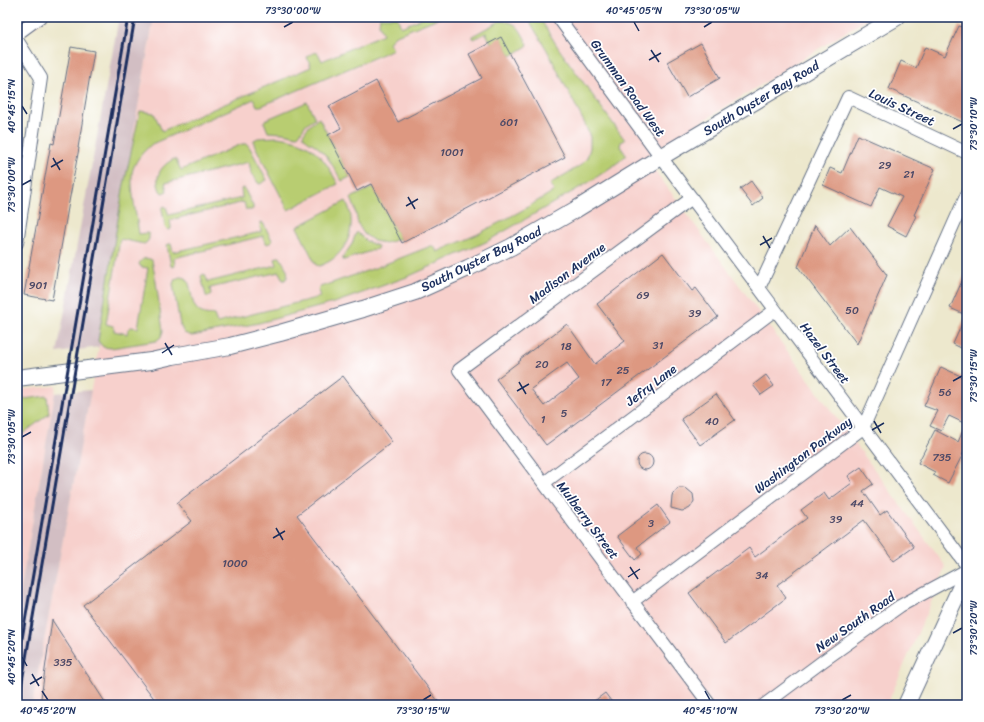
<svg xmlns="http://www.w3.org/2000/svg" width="984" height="722" font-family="Sriracha,sans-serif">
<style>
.built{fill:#f7d0cc}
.industrial{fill:#d2bec3}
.green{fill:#b8cd71;stroke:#6a7e68}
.building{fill:#dd9881;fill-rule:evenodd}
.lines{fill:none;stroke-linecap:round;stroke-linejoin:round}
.minor-casing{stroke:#647085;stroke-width:14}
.major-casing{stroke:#647085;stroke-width:18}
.minor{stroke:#fff;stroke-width:12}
.major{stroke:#fff;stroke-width:16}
.rail{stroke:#1b2f5e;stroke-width:3}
.ticks{fill:none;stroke:#1b2f5e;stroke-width:1.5}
.labels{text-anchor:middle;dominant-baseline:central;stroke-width:3.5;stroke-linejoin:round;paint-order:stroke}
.number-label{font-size:11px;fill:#4c4967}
.street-label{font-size:13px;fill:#1b2f5e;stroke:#fff}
.neatline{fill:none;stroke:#1b2f5e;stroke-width:1.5}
.ticks-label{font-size:10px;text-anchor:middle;fill:#1b2f5e}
</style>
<rect width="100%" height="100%" fill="#fff"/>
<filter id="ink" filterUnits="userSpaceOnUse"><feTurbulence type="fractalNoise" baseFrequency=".025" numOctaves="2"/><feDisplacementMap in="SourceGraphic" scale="8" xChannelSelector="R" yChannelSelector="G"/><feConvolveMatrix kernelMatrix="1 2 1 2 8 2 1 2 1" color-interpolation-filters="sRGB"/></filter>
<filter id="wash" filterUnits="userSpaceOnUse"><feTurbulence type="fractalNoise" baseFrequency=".012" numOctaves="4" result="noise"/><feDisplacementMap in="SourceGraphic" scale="16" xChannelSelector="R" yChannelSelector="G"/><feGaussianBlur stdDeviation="0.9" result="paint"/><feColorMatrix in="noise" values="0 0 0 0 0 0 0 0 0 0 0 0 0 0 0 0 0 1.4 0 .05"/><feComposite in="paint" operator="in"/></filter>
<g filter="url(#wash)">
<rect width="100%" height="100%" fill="#ede8cd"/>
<!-- built -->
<path class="built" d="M17,17H47L17,40Z
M154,17H870L645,157L946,567L887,705H32L99,347L136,118Z
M56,386L55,393L17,611V390Z"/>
<!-- industrial -->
<path class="industrial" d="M119,17H154L136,118L99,347L57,353Z
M91,390L32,705H17V611L55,393Z"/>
<!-- green -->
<path class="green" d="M380,17H397L401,27L420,19L419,17H441L394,36L389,43L393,49L385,53L261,106H257L254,99L152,144C144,151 137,158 133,169C129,182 137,219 139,234L147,233L149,234V239L147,242L144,244L120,239L106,324L113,326L114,328V331L127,334L128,329L131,327L138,328L148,268L141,267L139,264C142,258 146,257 152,260L156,282L163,331L161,337L156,341L111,348L103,347L98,341L123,189L140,111L154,113L162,131L311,67L307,57C310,54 314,52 318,53L322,61L383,34L379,24Z
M527,17H538L541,20L559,49L625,140L621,142L620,146L626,155L620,161L591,181L486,242L407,277L337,302L259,323L192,336L184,333L180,325L173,284L175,279L180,277L186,278C194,288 188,310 205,314C208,315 211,314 214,315L217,323L320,297L318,290L320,287L375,268L431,246H434L437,252L478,234L521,211L554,191L551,186V183L578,167L587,158L590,148V137L585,124L547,50Z
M500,21C519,22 519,29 528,44L527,46L511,56L501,38L491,43L486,33L474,39L472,38V36Z
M307,102L315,118L306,124L299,135L297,136L283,133L268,132L264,122L265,120Z
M319,118L350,177L342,181C334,168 327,154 315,145C310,142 305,140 303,135C307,127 312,123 319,118Z
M278,137C284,138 291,139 297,141C319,149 327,164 338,184L288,210L254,144V140L258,138Z
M242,144H247L250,148L267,180L260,184L258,183L251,172L249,162L165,183L167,191L165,192L162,193C159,190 159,188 158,184C156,172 164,164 174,159L176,160L181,170Z
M373,187L400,239L385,243L374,241L364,234L358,224L355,208L351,198Z
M242,188H244L253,206V209L251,210H246L244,202L170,220L171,227V229L168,230L165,227L162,209L164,206L166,207L169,215L242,198L241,189Z
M346,201C357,222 350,248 330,261C326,263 323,265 319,266L316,265L297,227Z
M260,222L263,223L272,240V242L267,244L266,243L263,236L174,258L175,266L173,267L171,266L167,245L169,244H171L173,252L261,232L260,223Z
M356,233H358L366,241L378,246L377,249L344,260H343V257L352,244Z
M277,257H280C283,264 292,273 285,280H283L279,272L210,288L211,295L208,297L206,296L201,276L203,274L205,275L208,282L277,265L275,259Z
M47,396L49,414L17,438V400Z"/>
<g id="blocks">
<!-- building -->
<path class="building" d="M959,26L967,29V124L889,89L901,61L916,68L925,47L945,56Z
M501,37L565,157L402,243L371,184L357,191L350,177L328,135L341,128L329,106L376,81L398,122L482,78L469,54Z
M701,43L720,78L687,97L667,62Z
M71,47L94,51L78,148H79L69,202L52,300L24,295L51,143L54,144Z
M858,135L935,169L914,215L916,216L906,236L887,226L902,197L880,187L871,207L823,185L830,168L842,173Z
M751,181L763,198L753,206L740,189Z
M815,225L830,246L850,227L887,275L857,344L798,267Z
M663,253L692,291L696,288L718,317L546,445L496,379L521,360L520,359L567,324L595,364L625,341L597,304ZM567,363L579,379L544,406L531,389Z
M967,270V351L953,344L966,315L950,308Z
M941,367L967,379V446L948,483L933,475L935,472L918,463L935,430L958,442L966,424L949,416L941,431L930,426L938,411L924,406Z
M766,375L774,386L761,395L753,385Z
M343,376L392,442L297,515L441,705H159L83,605L192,521L177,503Z
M716,394L735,420L700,445L681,419Z
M637 462a8 8 0 1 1 16 0a8 8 0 1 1-16 0Z
M861,467L873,484L863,491L880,515L887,510L914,547L894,561L864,520L777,585L786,598L726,643L689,593L749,548L755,557L807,518L801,510L824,493L829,500L852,483L848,476Z
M679,488H683L687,489L693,494L694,501L692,505L690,508L686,510L682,511L671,508L672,496L673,493Z
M658,505L670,522L637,547L642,554L635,560L617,536Z
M52,620L107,705H40Z
M605,693L614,705H589Z"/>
</g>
</g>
<g filter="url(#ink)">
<use href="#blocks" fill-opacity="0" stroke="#647085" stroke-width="1"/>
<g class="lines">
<!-- minor casing -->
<g class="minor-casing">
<path id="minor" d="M558,17L661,157L967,566
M17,34L40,17
M17,40L41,78L17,243
M692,198L459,370L710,705
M759,288L848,97L967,153
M544,483L775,310
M632,602L863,428L967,194
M764,705L823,661L900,606L967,570"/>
</g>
<!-- major casing -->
<g class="major-casing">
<path id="major" d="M17,378L151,361L173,356L230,346L280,333L363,309L415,292L468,268L511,247L575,210L661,157L897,17
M906,705L967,573"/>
</g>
<!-- minor -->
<use href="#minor" class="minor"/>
<!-- major -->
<use href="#major" class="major"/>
<!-- rail -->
<path class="rail" d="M17,668L128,17
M18,705L135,17"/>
</g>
</g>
<!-- ticks -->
<path class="ticks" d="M634,22L639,31M284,27L293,22M704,27L712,22M651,50L659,62M649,60L661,53M22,106L27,114M953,129L962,124M53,158L60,170M51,167L63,160M22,185L31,180M408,197L415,209M406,206L418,199M763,236L770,248M760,245L772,238M165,343L172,355M162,353L174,345M953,381L962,376M519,382L526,394M517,391L529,384M874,421L881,433M872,430L884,423M22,437L31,432M276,528L283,540M273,538L285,531M630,567L638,579M628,577L640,569M953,633L962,628M22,657L27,666M32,674L39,686M30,684L42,677M42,691L48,700M705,691L710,700M423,700L431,695M842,700L851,695"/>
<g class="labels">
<!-- number labels -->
<g class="number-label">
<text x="509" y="122">601</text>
<text x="452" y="152">1001</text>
<text x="885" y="165">29</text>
<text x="909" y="174">21</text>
<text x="38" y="285">901</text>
<text x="643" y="295">69</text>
<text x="852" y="310">50</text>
<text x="695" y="313">39</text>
<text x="658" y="345">31</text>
<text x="566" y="346">18</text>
<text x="542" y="364">20</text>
<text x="623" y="370">25</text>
<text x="606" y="382">17</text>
<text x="945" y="392">56</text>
<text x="564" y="413">5</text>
<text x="543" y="419">1</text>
<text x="712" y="421">40</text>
<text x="942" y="457">735</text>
<text x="857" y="503">44</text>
<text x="836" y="519">39</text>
<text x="651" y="523">3</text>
<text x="235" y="563">1000</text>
<text x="762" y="575">34</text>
<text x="63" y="662">335</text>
</g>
<!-- street labels -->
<g class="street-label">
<text transform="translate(628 88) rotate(54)">Grumman Road West</text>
<text transform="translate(761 98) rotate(-31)">South Oyster Bay Road</text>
<text transform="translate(902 107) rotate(25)">Louis Street</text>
<text transform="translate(481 259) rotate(-26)">South Oyster Bay Road</text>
<text transform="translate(567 273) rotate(-37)">Madison Avenue</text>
<text transform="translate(825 353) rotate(53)">Hazel Street</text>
<text transform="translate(651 385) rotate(-37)">Jefry Lane</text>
<text transform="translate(803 455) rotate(-37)">Washington Parkway</text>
<text transform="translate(588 520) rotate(53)">Mulberry Street</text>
<text transform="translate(855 622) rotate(-35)">New South Road</text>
</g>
</g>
<!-- margin -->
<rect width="984" height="722" fill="none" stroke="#fff" stroke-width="44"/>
<rect x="22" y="22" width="940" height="678" class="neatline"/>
<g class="ticks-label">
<text x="293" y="14">73°30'00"W</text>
<text x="634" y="14">40°45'05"N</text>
<text x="712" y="14">73°30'05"W</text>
<text transform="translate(11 106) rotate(-90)" y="4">40°45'15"N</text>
<text transform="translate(973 124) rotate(-90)" y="4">73°30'10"W</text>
<text transform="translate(11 185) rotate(-90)" y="4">73°30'00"W</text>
<text transform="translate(973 376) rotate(-90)" y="4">73°30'15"W</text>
<text transform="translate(11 437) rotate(-90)" y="4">73°30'05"W</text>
<text transform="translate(973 628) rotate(-90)" y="4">73°30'20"W</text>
<text transform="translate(11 657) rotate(-90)" y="4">40°45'20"N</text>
<text x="48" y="714">40°45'20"N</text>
<text x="423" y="714">73°30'15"W</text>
<text x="710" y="714">40°45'10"N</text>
<text x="842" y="714">73°30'20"W</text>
</g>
</svg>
